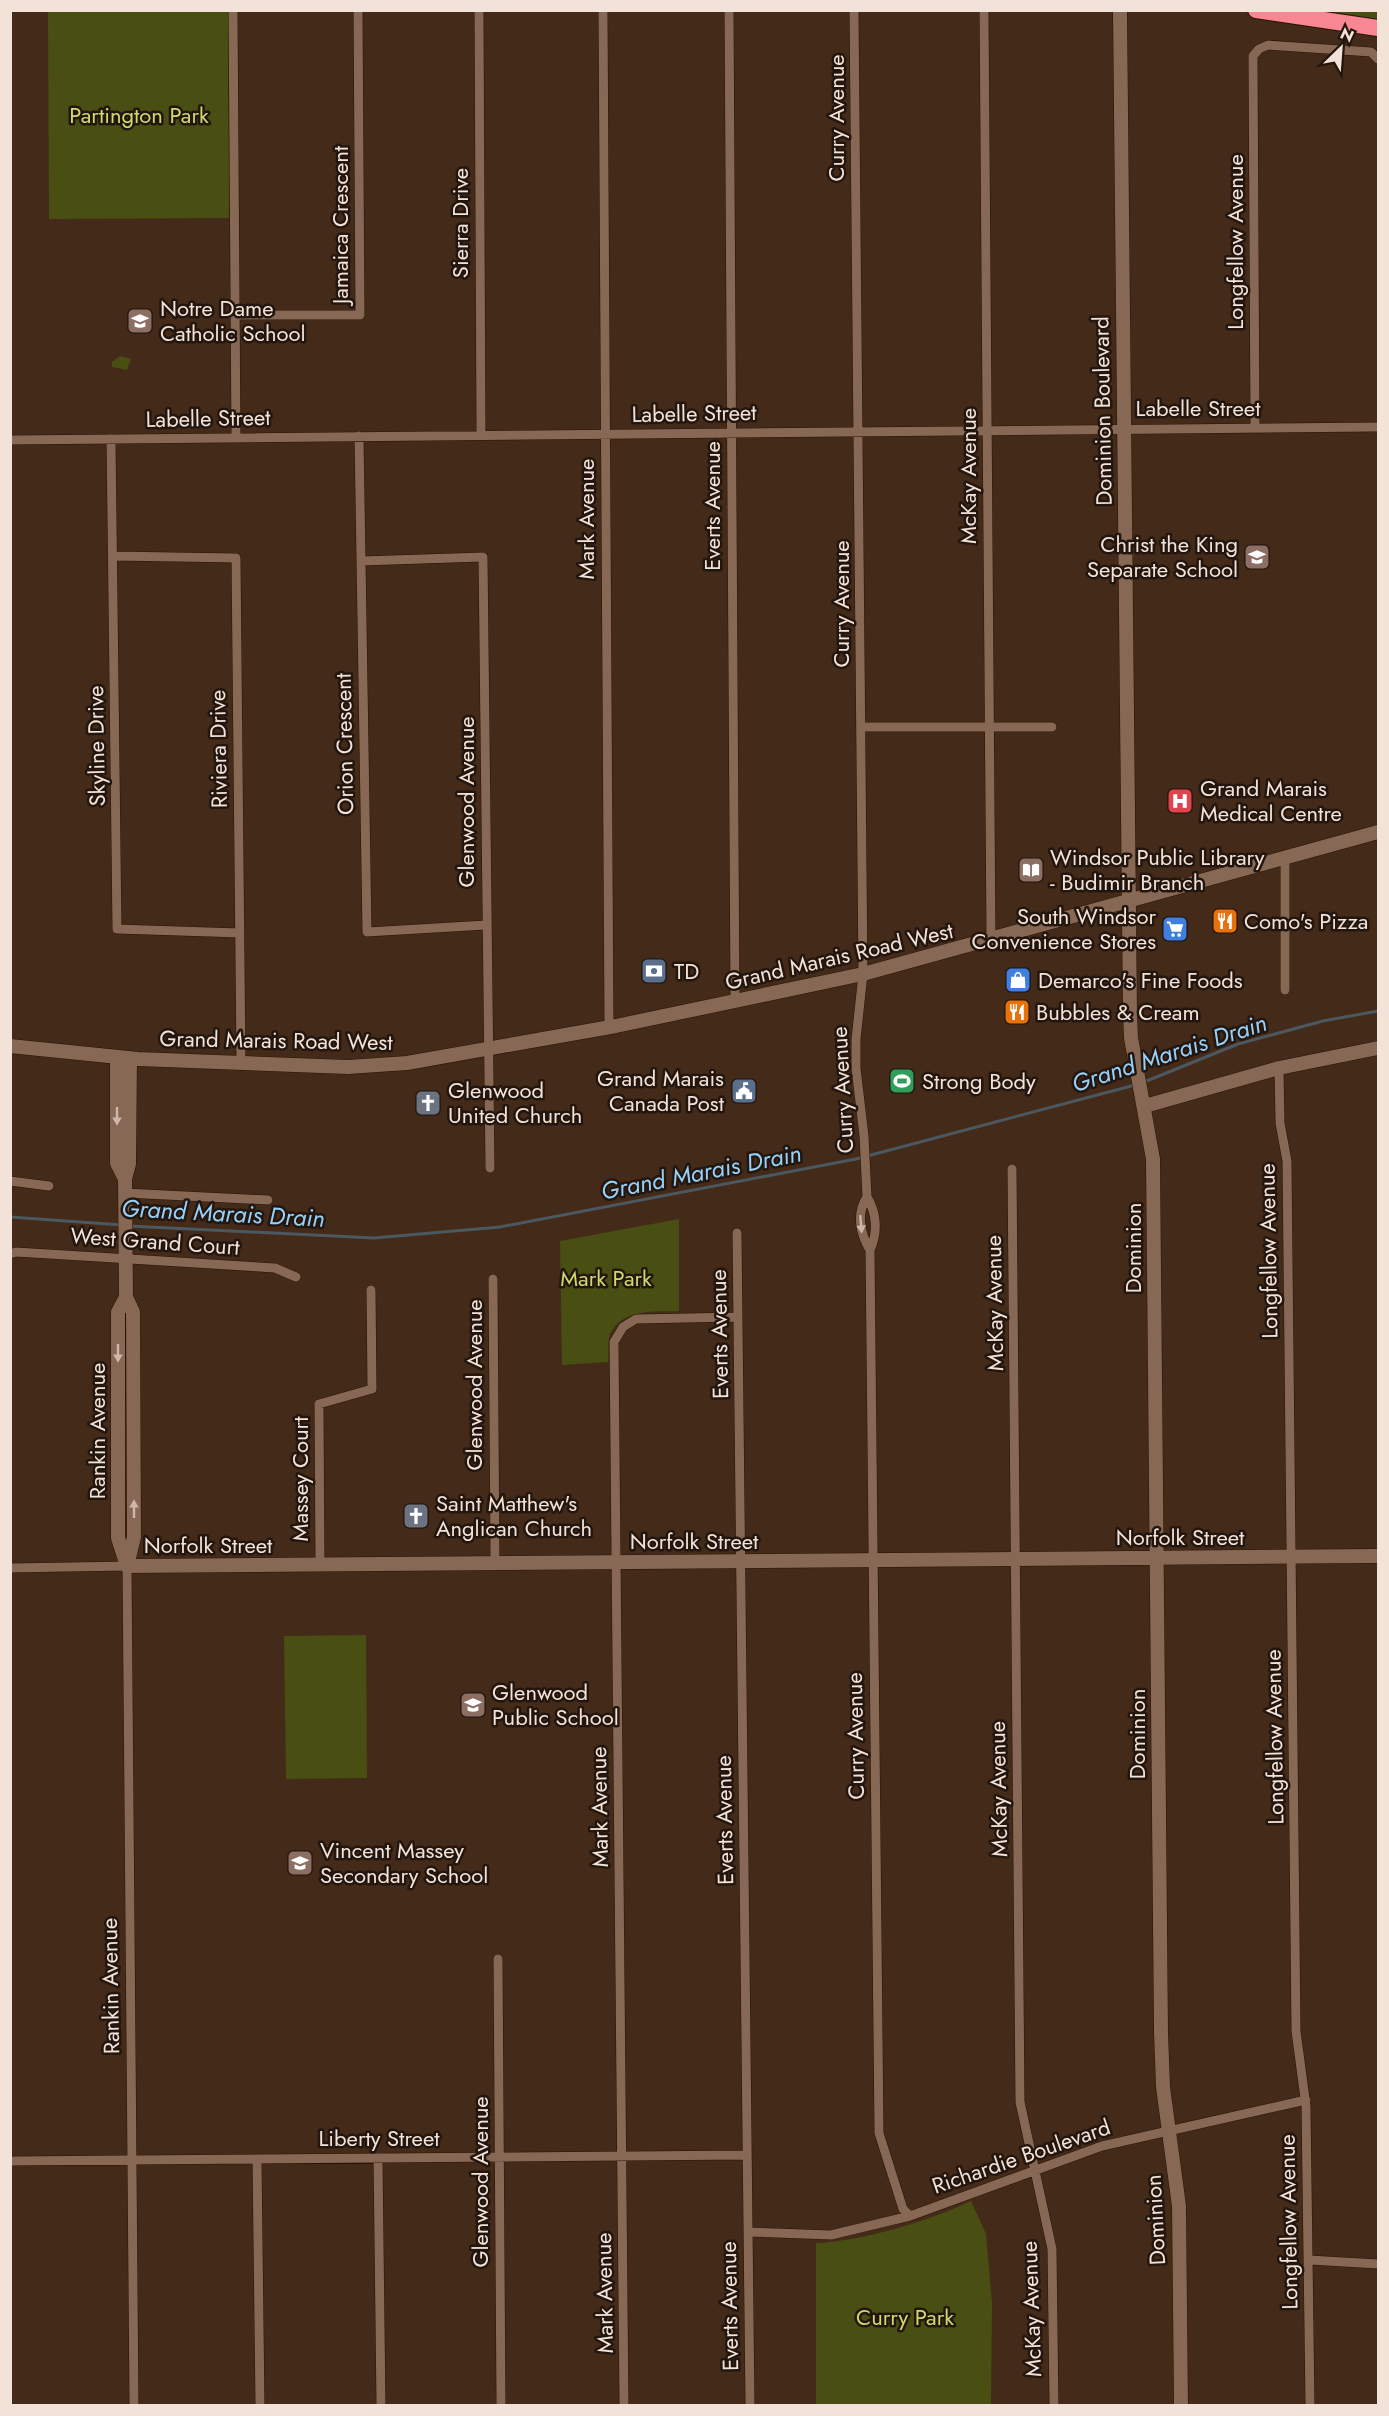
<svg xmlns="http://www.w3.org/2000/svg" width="1389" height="2416" font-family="Jost,sans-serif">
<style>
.green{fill:#494e13}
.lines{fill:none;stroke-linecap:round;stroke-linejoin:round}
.stream{stroke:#4c5860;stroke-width:3}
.street-casing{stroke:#2a1202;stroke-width:10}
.secondary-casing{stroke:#2a1202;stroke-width:15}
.highway-casing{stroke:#2a1202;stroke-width:18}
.street{stroke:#866855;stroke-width:9}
.secondary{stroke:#866855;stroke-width:14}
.highway{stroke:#f78792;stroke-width:16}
.oneway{fill:#cdb7aa}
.labels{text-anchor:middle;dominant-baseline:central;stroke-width:5;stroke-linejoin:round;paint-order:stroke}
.park-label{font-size:22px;fill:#d0db6b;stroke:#22160f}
.street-label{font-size:22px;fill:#f3e2d7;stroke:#22160f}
.poi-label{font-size:22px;fill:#f3e2d7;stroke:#22160f;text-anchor:start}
.water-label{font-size:24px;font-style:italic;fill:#97d1f9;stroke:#22160f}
</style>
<rect width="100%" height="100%" fill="#442a19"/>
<!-- green -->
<path class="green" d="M48,11H228L229,218L49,219Z
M1315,11H1378V20Z
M120,356L131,359L127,370L112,367V362Z
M679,1219V1311C655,1312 623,1308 610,1334C607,1341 609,1354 608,1362L562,1365L560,1241Z
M366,1635L367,1778L286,1779L284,1636Z
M971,2201L986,2234L992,2303L991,2405H816V2243C863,2241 929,2221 971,2201Z"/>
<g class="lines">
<!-- stream -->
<path class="stream" d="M1144,1082L1238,1044L1323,1021L1378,1011
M10,1217L122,1225
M129,1226L374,1238L500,1227L856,1159L1135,1085"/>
<!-- street casing -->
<g class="street-casing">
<path id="street" d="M233,10L236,438
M479,10L481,435
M603,10L609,1027
M729,10L735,1002
M854,10L863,974L856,1039V1068L864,1136L867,1197C877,1213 878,1233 870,1250L879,2133L903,2209L910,2216
M984,10L991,940
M235,315H360L358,10
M1255,428L1253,56L1259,49L1268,45L1371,52L1378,59
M359,436L367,932L486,925
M111,439L117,929L240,933
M10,440L1378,427
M113,556L236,558L241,1063
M361,561L483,557L490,1168
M861,727H1052
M1285,856V990
M1279,1068L1280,1123L1287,1161L1296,2031L1306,2106L1310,2406
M1012,1169L1020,2102L1052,2249L1054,2406
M10,1181L49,1186
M125,1193L268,1200
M867,1197C856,1213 860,1234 870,1250
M737,1233L750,2406
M10,1254L16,1252L275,1268L296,1277
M493,1279L495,1563
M320,1565L319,1404L372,1389L371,1290
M10,1568L127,1566L134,2406
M498,1959L501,2406
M378,2158L381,2406
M257,2159L260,2406
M10,2161L747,2155
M748,2232L831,2235L910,2216L1102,2146L1306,2100
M1309,2260L1378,2264
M624,2406L614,1342L623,1327L636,1319L738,1317"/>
</g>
<!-- secondary casing -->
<g class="secondary-casing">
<path id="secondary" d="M1120,10L1130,1014L1131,1038L1153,1159L1161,2032L1163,2087L1179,2206L1181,2406
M10,1046L138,1059L348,1067L407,1063L616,1026L863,974L1378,832
M117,1058V1163L125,1179
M1145,1106L1279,1068L1378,1048
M126,1297L118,1312V1538L127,1566
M127,1566L1378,1556
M127,1566L134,1537L133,1312L126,1297L125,1179L129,1164L130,1058"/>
</g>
<!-- highway casing -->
<g class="highway-casing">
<path id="highway" d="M1256,10L1378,28"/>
</g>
<!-- street -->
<use href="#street" class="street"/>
<!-- secondary -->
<use href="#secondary" class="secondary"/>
<!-- highway -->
<use href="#highway" class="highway"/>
</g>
<!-- one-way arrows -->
<defs><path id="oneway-solid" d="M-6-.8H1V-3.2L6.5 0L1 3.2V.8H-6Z" transform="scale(1.5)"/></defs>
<g class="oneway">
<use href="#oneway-solid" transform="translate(117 1116) rotate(90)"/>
<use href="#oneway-solid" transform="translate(861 1224) rotate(85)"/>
<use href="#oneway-solid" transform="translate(118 1353) rotate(90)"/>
<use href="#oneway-solid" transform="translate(134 1509) rotate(-90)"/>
</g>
<!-- icons -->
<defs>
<g id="school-square" transform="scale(1.35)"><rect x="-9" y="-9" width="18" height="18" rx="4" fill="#8d6e63" stroke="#22160f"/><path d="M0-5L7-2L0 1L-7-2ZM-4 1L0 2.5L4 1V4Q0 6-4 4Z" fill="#fff"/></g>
<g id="hospital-square" transform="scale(1.35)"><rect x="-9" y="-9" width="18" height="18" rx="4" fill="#e0444e" stroke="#22160f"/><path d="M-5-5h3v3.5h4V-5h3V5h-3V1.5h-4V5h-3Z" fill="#fff"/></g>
<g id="library-square" transform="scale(1.35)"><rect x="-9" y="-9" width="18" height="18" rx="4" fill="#8d6e63" stroke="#22160f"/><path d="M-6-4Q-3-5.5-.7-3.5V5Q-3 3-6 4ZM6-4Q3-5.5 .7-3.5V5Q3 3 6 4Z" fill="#fff"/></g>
<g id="restaurant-square" transform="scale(1.35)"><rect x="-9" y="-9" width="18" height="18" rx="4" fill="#e8710a" stroke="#22160f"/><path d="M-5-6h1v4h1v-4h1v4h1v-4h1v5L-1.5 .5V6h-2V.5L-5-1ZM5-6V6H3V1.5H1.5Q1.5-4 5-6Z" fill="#fff"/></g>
<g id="supermarket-square" transform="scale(1.35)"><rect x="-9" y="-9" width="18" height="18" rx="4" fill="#3f7fe0" stroke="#22160f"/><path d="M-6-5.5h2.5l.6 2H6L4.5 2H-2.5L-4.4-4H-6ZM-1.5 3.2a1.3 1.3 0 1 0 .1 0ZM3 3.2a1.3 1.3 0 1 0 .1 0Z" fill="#fff"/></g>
<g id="bank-square" transform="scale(1.35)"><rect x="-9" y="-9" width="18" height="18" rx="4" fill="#5c6f8a" stroke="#22160f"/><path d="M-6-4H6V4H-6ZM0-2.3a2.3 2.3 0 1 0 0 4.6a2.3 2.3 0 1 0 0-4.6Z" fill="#fff"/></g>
<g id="shop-square" transform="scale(1.35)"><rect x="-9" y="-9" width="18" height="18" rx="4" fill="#3f7fe0" stroke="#22160f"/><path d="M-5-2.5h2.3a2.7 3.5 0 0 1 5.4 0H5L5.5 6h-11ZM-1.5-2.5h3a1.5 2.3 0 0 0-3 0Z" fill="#fff"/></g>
<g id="stadium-square" transform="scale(1.35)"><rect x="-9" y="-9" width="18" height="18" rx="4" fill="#2e9e5b" stroke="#22160f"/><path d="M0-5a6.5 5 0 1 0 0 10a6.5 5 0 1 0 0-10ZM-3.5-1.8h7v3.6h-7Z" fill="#fff"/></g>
<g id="civic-square" transform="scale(1.35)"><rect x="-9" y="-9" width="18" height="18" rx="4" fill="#5c6f8a" stroke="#22160f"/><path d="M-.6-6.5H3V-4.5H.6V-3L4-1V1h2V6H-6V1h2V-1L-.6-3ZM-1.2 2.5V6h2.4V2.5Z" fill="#fff"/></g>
<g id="church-square" transform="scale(1.35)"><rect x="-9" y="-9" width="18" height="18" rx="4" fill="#6b7280" stroke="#22160f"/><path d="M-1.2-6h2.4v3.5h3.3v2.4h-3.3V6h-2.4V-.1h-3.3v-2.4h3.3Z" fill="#fff"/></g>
</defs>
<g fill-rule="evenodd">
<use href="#school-square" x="140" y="321"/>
<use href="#school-square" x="1257" y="557"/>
<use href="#hospital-square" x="1180" y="801"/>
<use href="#library-square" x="1031" y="870"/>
<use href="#restaurant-square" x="1225" y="921"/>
<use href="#supermarket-square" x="1175" y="929"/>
<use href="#bank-square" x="654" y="971"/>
<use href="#shop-square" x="1018" y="980"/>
<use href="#restaurant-square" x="1017" y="1012"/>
<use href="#stadium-square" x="902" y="1081"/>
<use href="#civic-square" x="744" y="1091"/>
<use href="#church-square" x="428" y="1103"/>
<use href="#church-square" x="416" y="1516"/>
<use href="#school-square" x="473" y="1705"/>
<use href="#school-square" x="300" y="1863"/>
</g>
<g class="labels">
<!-- park labels -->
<g class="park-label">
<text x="139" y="115">Partington Park</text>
<text x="606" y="1278">Mark Park</text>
<text x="905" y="2317">Curry Park</text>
</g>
<!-- street labels -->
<g class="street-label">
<text transform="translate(836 118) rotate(-90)">Curry Avenue</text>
<text transform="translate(460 223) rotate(-90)">Sierra Drive</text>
<text transform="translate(340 225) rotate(-90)">Jamaica Crescent</text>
<text transform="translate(1235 242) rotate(-90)">Longfellow Avenue</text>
<text x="1198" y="408">Labelle Street</text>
<text transform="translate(1102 411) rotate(-91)">Dominion Boulevard</text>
<text transform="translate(694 413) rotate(-1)">Labelle Street</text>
<text transform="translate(208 418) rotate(-1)">Labelle Street</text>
<text transform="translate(968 476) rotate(-90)">McKay Avenue</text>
<text transform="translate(712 506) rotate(-90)">Everts Avenue</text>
<text transform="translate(586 519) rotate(-90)">Mark Avenue</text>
<text transform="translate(841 604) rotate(-90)">Curry Avenue</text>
<text transform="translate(344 744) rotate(-91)">Orion Crescent</text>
<text transform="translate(96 746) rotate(-91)">Skyline Drive</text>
<text transform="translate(218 749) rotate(-91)">Riviera Drive</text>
<text transform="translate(466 802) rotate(-90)">Glenwood Avenue</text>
<text transform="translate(839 956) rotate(-13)">Grand Marais Road West</text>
<text transform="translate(276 1040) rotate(1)">Grand Marais Road West</text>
<text transform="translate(842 1090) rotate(-93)">Curry Avenue</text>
<text transform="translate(155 1241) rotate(4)">West Grand Court</text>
<text transform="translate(1133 1248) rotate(-90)">Dominion</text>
<text transform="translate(1268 1251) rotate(-91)">Longfellow Avenue</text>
<text transform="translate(994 1303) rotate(-91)">McKay Avenue</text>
<text transform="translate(719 1334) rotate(-91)">Everts Avenue</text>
<text transform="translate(474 1385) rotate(-90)">Glenwood Avenue</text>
<text transform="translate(97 1431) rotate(-90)">Rankin Avenue</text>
<text transform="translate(300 1479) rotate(-90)">Massey Court</text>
<text x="1180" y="1537">Norfolk Street</text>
<text x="694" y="1541">Norfolk Street</text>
<text x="208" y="1545">Norfolk Street</text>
<text transform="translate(1137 1734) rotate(-90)">Dominion</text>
<text transform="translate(855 1736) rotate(-91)">Curry Avenue</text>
<text transform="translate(1274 1737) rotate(-91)">Longfellow Avenue</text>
<text transform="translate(998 1789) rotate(-91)">McKay Avenue</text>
<text transform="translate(599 1807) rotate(-91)">Mark Avenue</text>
<text transform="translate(724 1820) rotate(-91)">Everts Avenue</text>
<text transform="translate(110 1986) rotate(-91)">Rankin Avenue</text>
<text x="379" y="2138">Liberty Street</text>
<text transform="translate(1021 2156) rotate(-19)">Richardie Boulevard</text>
<text transform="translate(480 2182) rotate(-90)">Glenwood Avenue</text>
<text transform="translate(1155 2220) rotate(-93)">Dominion</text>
<text transform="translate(1288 2222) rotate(-91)">Longfellow Avenue</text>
<text transform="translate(604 2293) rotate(-91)">Mark Avenue</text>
<text transform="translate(729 2306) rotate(-91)">Everts Avenue</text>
<text transform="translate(1031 2309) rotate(-92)">McKay Avenue</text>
</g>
<!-- poi labels -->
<g class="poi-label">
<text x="160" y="308">Notre Dame<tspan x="160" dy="25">Catholic School</tspan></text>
<text x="1238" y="544" text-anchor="end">Christ the King<tspan x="1238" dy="25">Separate School</tspan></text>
<text x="1200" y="788">Grand Marais<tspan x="1200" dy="25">Medical Centre</tspan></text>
<text x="1050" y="857">Windsor Public Library<tspan x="1050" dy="25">- Budimir Branch</tspan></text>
<text x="1156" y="916" text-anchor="end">South Windsor<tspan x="1156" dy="25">Convenience Stores</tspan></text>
<text x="1244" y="921">Como's Pizza</text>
<text x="674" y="971">TD</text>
<text x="1038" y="980">Demarco's Fine Foods</text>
<text x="1036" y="1012">Bubbles &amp; Cream</text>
<text x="724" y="1078" text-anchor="end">Grand Marais<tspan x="724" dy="25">Canada Post</tspan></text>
<text x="922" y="1081">Strong Body</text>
<text x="448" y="1090">Glenwood<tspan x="448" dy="25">United Church</tspan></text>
<text x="436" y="1503">Saint Matthew's<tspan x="436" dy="25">Anglican Church</tspan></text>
<text x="492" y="1692">Glenwood<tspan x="492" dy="25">Public School</tspan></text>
<text x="320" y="1850">Vincent Massey<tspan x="320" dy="25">Secondary School</tspan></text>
</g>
<!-- water labels -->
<g class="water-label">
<text transform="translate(1169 1053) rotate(-18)">Grand Marais Drain</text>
<text transform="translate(701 1172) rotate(-11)">Grand Marais Drain</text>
<text transform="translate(223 1213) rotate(3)">Grand Marais Drain</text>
</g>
</g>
<!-- border -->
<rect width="1389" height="2416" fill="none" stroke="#f3e2d7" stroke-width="24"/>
<!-- north arrow -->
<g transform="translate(1341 48) rotate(25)" stroke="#22160f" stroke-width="4.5" paint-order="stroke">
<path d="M0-4.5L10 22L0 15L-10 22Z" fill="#f3e2d7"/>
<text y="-9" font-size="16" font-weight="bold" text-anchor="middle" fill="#f3e2d7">N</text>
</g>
</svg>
